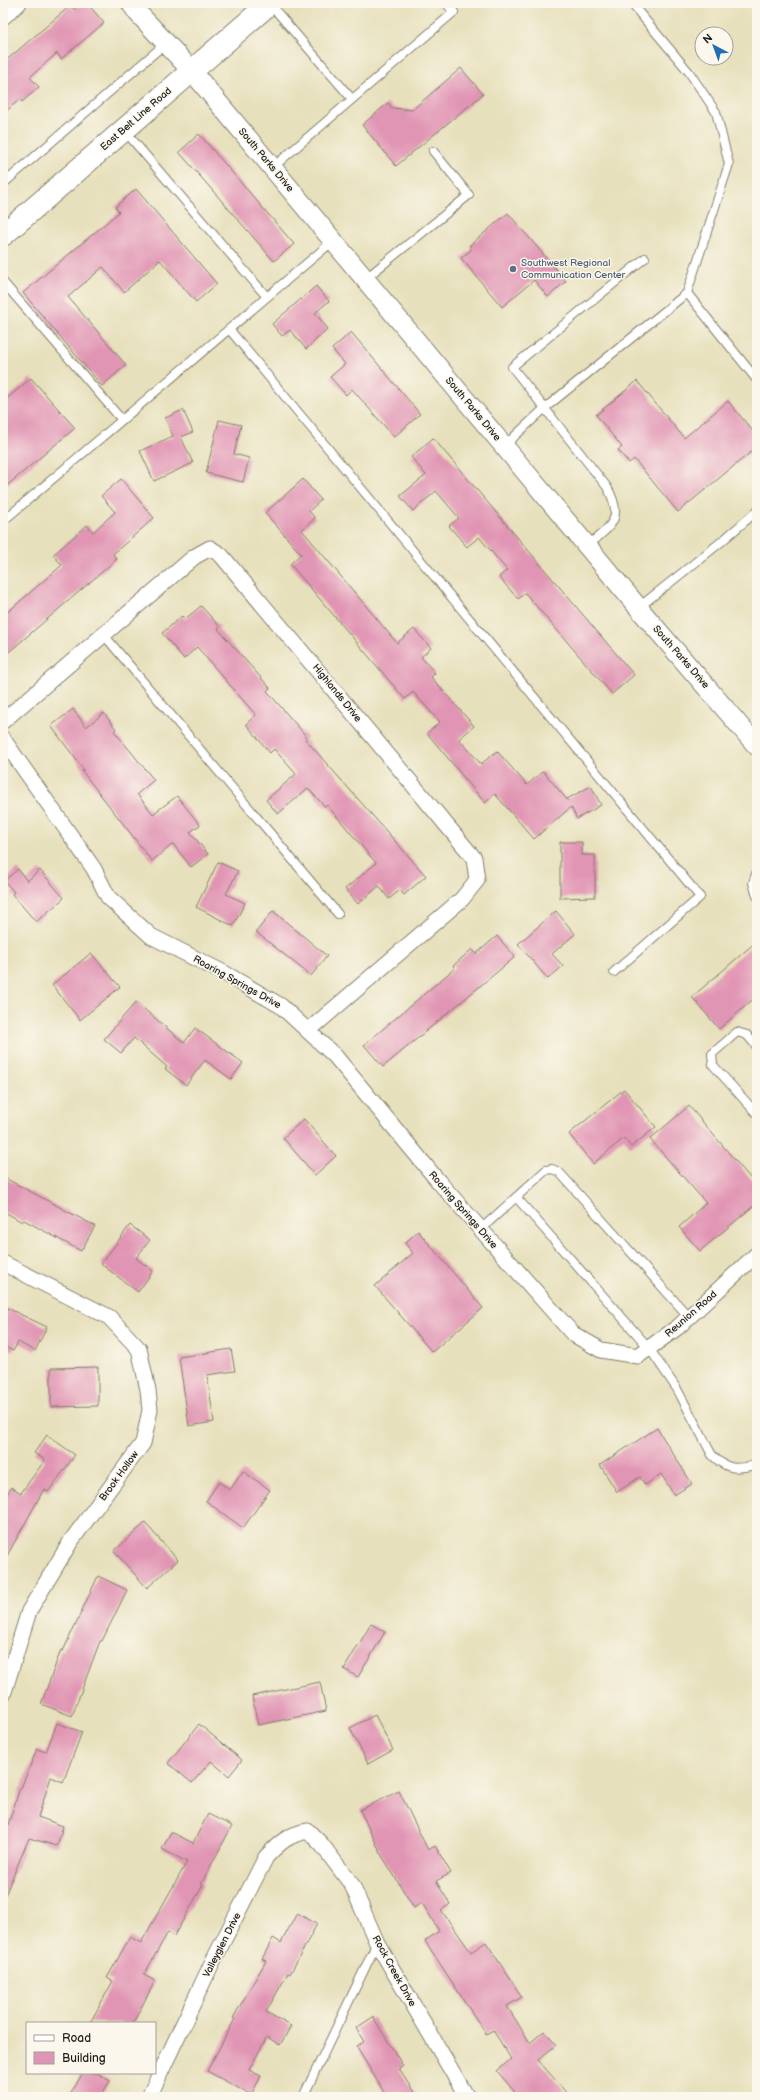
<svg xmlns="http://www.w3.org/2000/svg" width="760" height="2100" font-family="'Balsamiq Sans',sans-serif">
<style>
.building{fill:#e195b4}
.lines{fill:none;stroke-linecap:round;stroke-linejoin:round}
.service-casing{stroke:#827e6c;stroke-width:10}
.minor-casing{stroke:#827e6c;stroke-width:17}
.tertiary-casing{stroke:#827e6c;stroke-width:21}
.primary-casing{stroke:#827e6c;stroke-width:24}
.service{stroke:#fff;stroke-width:8}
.minor{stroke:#fff;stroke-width:15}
.tertiary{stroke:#fff;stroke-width:19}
.primary{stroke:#fff;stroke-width:22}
.service-dot{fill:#5c6f8a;stroke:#fbf7ec;stroke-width:1.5}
.labels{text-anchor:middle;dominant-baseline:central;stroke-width:3;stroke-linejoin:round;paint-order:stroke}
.street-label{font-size:10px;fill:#1c1c1c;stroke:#fbf7ec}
.service-label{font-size:10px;fill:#4e5e75;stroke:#fbf7ec;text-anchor:start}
</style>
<rect width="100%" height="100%" fill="#fbf7ec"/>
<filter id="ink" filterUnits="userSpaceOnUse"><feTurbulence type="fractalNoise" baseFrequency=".025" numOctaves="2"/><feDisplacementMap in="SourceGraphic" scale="8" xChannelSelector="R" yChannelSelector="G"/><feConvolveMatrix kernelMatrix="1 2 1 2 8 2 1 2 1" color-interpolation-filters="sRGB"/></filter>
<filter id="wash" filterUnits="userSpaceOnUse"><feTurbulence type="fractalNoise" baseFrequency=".012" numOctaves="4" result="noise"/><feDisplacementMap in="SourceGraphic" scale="16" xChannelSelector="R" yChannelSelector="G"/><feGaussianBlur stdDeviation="0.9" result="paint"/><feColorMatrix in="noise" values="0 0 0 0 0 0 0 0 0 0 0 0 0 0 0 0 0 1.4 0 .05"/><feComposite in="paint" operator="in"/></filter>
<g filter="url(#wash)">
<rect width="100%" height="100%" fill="#e7e0bc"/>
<g id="blocks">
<!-- building -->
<path class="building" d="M82,3H87L104,23L61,59L57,53L30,77L39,87L22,102L20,99L3,114V63L70,6L74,10Z
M461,68L483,94L396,166L362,125L388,103L392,108L412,110Z
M199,134L294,244L274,261L179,152Z
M136,189L217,284L196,302L160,260L124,292L103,267L68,297L126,365L102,386L23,293L119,212L115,207Z
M508,213L566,281L548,297L534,280L502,307L461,258L471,250L470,245Z
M316,286L329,301L315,313L328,329L306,349L290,330L282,336L272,324Z
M351,332L420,414L394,437L352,389L346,395L330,377L345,364L332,349Z
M31,378L75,428L3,489V402Z
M637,381L684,438L728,401L757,436V447L678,512L634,459L629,463L618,450L622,447L596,415Z
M183,410L193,432L181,437L193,463L154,481L140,451L173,436L165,418Z
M219,420L241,425L234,454L249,458L243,482L206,473Z
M433,438L634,675L612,694L525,593L518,599L499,577L507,570L479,537L467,547L449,526L459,518L436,491L413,511L400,496L426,475L411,457Z
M121,479L154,518L113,554L117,559L3,657V616L62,565L53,555L87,525L93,532L115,512L101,496Z
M303,479L321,500L309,511L315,518L302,530L397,643L414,629L431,648L421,657L435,673L431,677L474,726L459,739L481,764L497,751L527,785L543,771L568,801L567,799L591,786L601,805L577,819L571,807L534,839L495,794L485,803L427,733L440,722L413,692L405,699L290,564L301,554L265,513Z
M201,606L220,627L218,629L270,688L267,691L307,737L305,739L426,876L404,895L400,890L389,899L379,886L358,904L345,889L376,863L327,805L325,807L308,788L278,814L266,800L296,774L274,749L270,753L246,724L256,715L197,647L184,659L162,633L182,616L185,619Z
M73,709L86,727L104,713L116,729L114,731L154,780L137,794L153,814L177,796L200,825L190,832L208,854L191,867L173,844L152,861L82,771L84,770L51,726Z
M560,842H582V855H595V897L560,898Z
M218,862L238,871L226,894L245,903L233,926L196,907Z
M18,869L27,881L40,870L64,898L36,922L12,894L14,892L4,881Z
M273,911L327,956L311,976L256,932Z
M556,911L575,934L552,954L563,966L548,979L518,944Z
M497,936L515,957L383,1067L364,1045L455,968L453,966L472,949L476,954Z
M757,941V996L719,1029L692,997Z
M91,953L120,987L80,1020L52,985Z
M136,1002L184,1043L195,1028L243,1063L231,1079L205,1060L186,1085L165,1069L167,1067L134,1038L121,1053L104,1039Z
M624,1089L656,1127L631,1147L624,1138L593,1164L569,1134Z
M689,1106L757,1186V1203L700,1251L679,1227L706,1203L650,1139Z
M304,1119L336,1156L315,1175L283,1138Z
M3,1177L95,1226L81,1251L24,1220L22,1222L3,1211Z
M130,1225L150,1240L136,1258L153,1271L138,1292L101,1264Z
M418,1231L483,1308L432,1352L375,1286L413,1253L405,1243Z
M3,1306L47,1327L35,1351L18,1342L13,1351L3,1346Z
M231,1349L235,1371L207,1375L214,1422L189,1426L179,1357Z
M98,1367V1406L51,1407V1368Z
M657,1428L692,1484L674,1495L661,1474L645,1485L640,1477L617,1492L600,1465Z
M47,1435L75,1455L48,1492L44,1489L3,1563V1502L11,1487L21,1493L45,1460L34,1453Z
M243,1471L270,1490L243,1528L206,1501L219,1482L230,1490Z
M145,1523L178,1560L147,1588L114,1551Z
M98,1576L127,1590L102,1641H100L72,1716L41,1704L61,1650L63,1651Z
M371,1624L385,1632L358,1677L344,1669Z
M320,1682L326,1711L258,1725L252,1696Z
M375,1715L393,1750L368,1764L350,1728Z
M57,1723L82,1732L63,1782L51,1777L38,1817L63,1826L57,1846L29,1838L3,1900V1840L20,1788H21L37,1749L46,1752Z
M199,1724L242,1760L229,1776L211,1761L192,1783L168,1763Z
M399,1791L428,1850L435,1846L451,1873L436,1881L450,1904L441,1910L471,1952L486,1942L522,1997L507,2006L530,2043L544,2031L556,2045L538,2060L570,2097H519L497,2071L511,2059L493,2030L486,2034L425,1941L439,1931L422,1903L414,1908L382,1856L360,1810Z
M208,1814L232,1826L201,1884L203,1885L174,1936L168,1932L144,1975L155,1981L133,2023H90L113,1981L107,1978L130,1937L141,1943L187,1862L162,1849L171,1832L193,1843Z
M297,1913L317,1924L290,1974L288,1973L266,2012L291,2026L280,2045L267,2037L249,2070L261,2076L251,2095L207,2071L235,2019L233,2018L266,1961L262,1959L273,1938L281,1943Z
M373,2017L403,2066L399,2069L417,2097H387L356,2046L364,2042L356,2028Z
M83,2073H97L110,2081L100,2097H68Z"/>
</g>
</g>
<g filter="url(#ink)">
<use href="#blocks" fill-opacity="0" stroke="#827e6c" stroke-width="1"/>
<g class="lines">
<!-- service casing -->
<g class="service-casing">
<path id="service" d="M631,3L689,72L716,112L729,164L687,293
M270,4L352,99
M124,130L267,297
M272,168L454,12L446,3
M3,184L166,43
M365,279L469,195L433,151
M3,282L122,420
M229,329L700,897L614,972
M504,446L545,408L687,293L757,380
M3,521L333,241
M587,546C611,526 625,519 607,487L512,367L645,258
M638,608L721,542L757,511
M104,635L338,914
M757,871L753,883L757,896
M757,1047L747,1035L737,1032L712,1054L713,1065L757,1114
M516,1197L649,1348L677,1389L712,1455C728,1471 736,1469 757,1465
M480,1230L546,1170L552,1169L559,1172L689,1317
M303,2097L377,1943"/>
</g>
<!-- minor casing -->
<g class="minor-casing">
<path id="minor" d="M3,17L19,3
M3,721L194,557L210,548L221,555L474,858L477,880L462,899L308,1031
M3,739L94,869L108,897L151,936L226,974L281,1006L335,1056L439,1182L573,1334L601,1350L638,1356L678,1327L757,1254
M3,1263L109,1317L139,1349L148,1390L150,1410L143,1443L71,1541L29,1611L3,1695
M149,2097L211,1965L266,1857C279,1843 289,1834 308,1831L322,1845L352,1885L377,1943L467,2097"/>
</g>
<!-- tertiary casing -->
<g class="tertiary-casing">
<path id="tertiary" d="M131,3L138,13L191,70L647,618L757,746"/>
</g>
<!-- primary casing -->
<g class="primary-casing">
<path id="primary" d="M3,235L270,3"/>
</g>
<!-- service -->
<use href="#service" class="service"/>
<!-- minor -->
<use href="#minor" class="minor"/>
<!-- tertiary -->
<use href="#tertiary" class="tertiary"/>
<!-- primary -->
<use href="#primary" class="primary"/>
</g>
</g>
<!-- markers -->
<circle class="service-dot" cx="513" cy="269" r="4"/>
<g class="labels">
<!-- street labels -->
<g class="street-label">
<text transform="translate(136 119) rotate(-41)">East Belt Line Road</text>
<text transform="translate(266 160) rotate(50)">South Parks Drive</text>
<text transform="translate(473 409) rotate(50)">South Parks Drive</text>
<text transform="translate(681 657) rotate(49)">South Parks Drive</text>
<text transform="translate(337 693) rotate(51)">Highlands Drive</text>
<text transform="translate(237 982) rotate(29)">Roaring Springs Drive</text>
<text transform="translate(463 1210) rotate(49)">Roaring Springs Drive</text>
<text transform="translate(691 1314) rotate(-41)">Reunion Road</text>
<text transform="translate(119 1476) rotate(-54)">Brook Hollow</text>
<text transform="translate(222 1945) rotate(-63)">Valleyglen Drive</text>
<text transform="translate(394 1971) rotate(61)">Rock Creek Drive</text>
</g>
<!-- service labels -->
<g class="service-label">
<text x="521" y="263">Southwest Regional<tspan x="521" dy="12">Communication Center</tspan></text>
</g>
</g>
<!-- margin -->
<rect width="760" height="2100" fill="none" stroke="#fbf7ec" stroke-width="16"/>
<!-- legend -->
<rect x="26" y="2022" width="130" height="52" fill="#fbf7ec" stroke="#a29f99"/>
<rect x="34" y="2035" width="20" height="6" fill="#ffffff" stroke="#a29f99"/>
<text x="62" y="2042" font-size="12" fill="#1c1c1c">Road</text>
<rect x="34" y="2052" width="20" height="12" fill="#e195b4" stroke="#a29f99"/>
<text x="62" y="2062" font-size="12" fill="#1c1c1c">Building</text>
<!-- north arrow -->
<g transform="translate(714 46) rotate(319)"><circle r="19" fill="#fbf7ec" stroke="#a29f99"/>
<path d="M0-3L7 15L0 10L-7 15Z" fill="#1f6fb2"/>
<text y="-6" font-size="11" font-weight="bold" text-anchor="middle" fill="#1c1c1c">N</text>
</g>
</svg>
